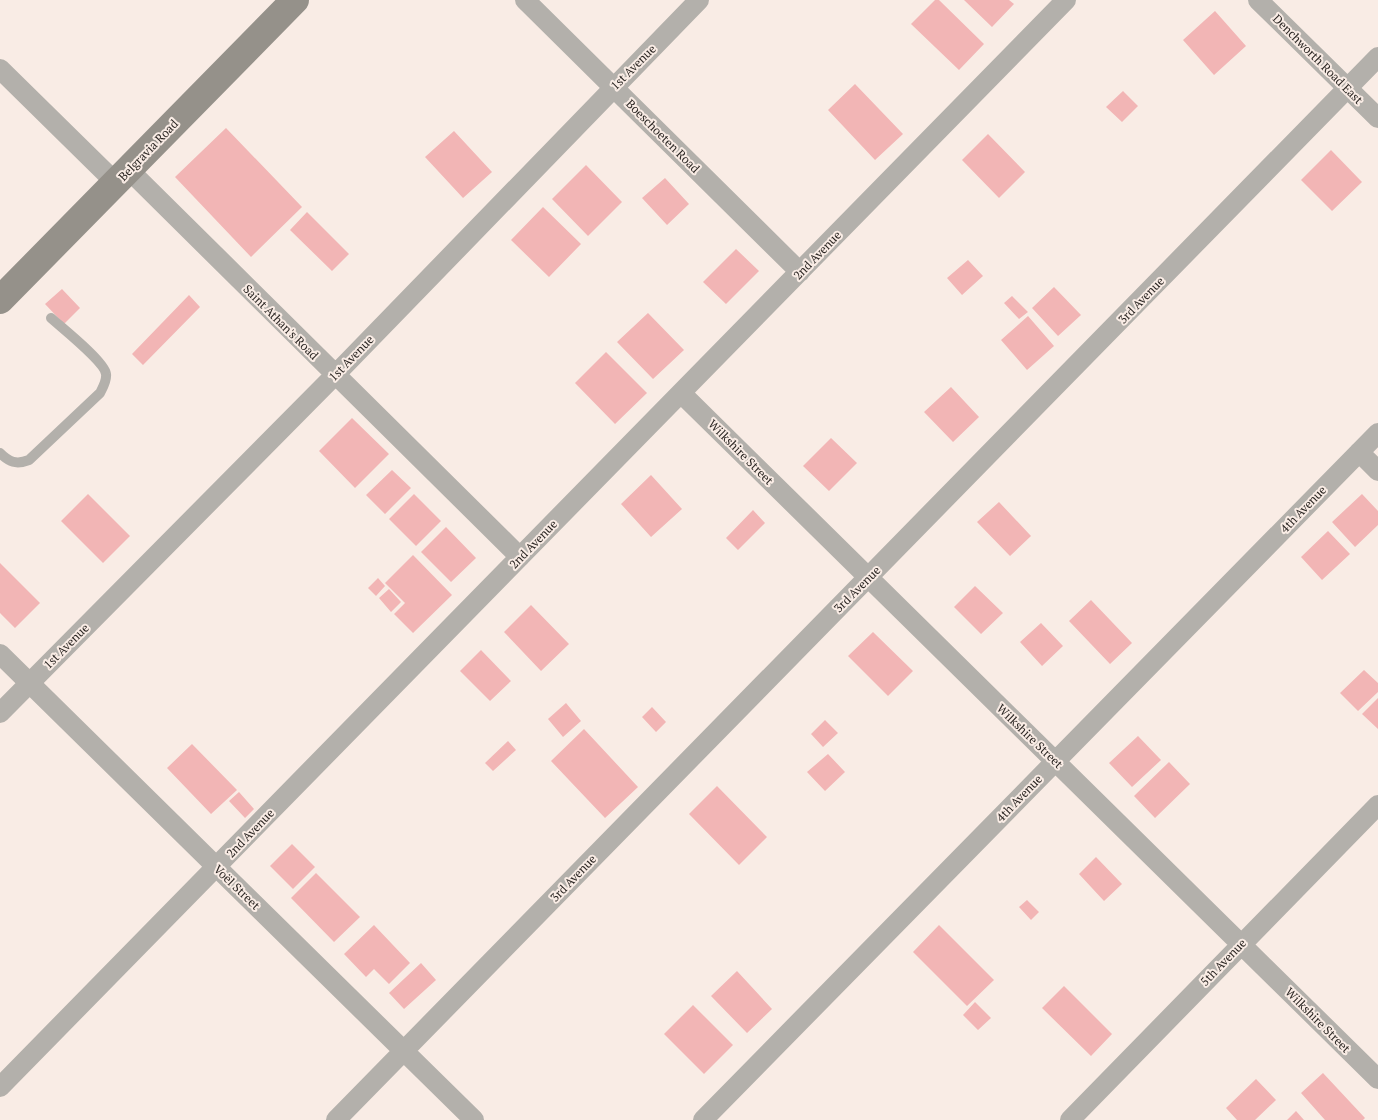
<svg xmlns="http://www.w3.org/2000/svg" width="1378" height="1120" font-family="'PT Serif',serif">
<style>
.building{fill:#f2b5b5}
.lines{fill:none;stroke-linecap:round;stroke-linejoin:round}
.lane{stroke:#b3b0ab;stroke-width:10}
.street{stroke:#b3b0ab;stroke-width:20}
.secondary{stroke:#95918a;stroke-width:28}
.labels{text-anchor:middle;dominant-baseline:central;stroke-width:4;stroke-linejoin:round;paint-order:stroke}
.street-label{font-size:12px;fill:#2b2623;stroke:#f9ece5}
</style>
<rect width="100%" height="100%" fill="#f9ece5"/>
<!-- building -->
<path class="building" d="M935,0H939L984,44L959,70L911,24Z
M964,0H1009L1014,4L992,27Z
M1215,11L1246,46L1214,75L1183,40Z
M855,84L903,134L875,160L828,110Z
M1123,91L1138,106L1122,122L1106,107Z
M226,128L302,207L251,257L175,177Z
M454,131L492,172L463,198L425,157Z
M988,134L1025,172L999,198L962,160Z
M1331,150L1362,182L1332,211L1301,180Z
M586,165L622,202L588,236L552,199Z
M665,178L689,204L667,225L642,198Z
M543,207L581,244L549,277L511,240Z
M307,212L349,254L332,271L290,230Z
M736,249L759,271L726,304L703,282Z
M968,260L983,276L962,295L947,278Z
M1054,287L1081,315L1058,336L1032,308Z
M62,289L80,308L64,324L45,304Z
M189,295L200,307L143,365L132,354Z
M1012,296L1028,312L1019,319L1004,303Z
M648,313L684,350L653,379L617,342Z
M1028,316L1054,346L1027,370L1001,340Z
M606,352L647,393L615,424L575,383Z
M951,387L979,417L953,442L924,412Z
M352,418L389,454L355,488L319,451Z
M831,438L857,463L829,491L803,466Z
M392,470L411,488L385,514L366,495Z
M651,475L682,509L651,537L621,504Z
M88,494L130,536L103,563L61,521Z
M414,494L441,521L416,546L389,519Z
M1362,494L1378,511V525L1355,547L1332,522Z
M999,502L1031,536L1010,556L977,522Z
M753,510L765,523L738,550L726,538Z
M446,527L476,558L451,582L421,552Z
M1328,531L1350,554L1322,580L1301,557Z
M413,555L452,595L413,633L394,614L405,603L385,583Z
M0,563L40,603L15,628L0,613Z
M378,578L385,586L376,596L368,588Z
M975,586L1003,613L981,634L954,607Z
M389,589L401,602L391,612L379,598Z
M1091,600L1132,643L1110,664L1069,621Z
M531,605L569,644L541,671L504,632Z
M1041,623L1063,646L1042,666L1020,642Z
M873,632L913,671L888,696L848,656Z
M481,650L511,681L490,701L460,671Z
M1364,670L1378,683V692L1358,711L1340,693Z
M1378,698V729L1362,714Z
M566,703L581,721L563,737L548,719Z
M652,707L666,722L656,732L642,717Z
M825,720L838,733L823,747L811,734Z
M584,729L638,787L605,818L551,761Z
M1138,736L1161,760L1132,787L1109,763Z
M508,741L516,750L493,771L485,763Z
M192,744L237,790L211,814L167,768Z
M828,754L845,772L825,791L807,772Z
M1169,762L1190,784L1155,818L1134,796Z
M717,786L767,837L739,865L689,814Z
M239,792L254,809L245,818L229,801Z
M292,844L315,867L293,889L270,866Z
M1096,857L1122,884L1104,901L1079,874Z
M316,873L360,917L334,942L291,898Z
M1027,900L1039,912L1031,920L1019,907Z
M374,925L410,963L389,984L374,969L366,977L344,954Z
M939,925L994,980L967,1006L913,952Z
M421,963L436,980L404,1009L389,993Z
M737,971L772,1009L747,1033L711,996Z
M1064,986L1112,1034L1091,1056L1042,1008Z
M975,1002L991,1018L978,1030L963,1015Z
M693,1005L733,1045L704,1074L664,1034Z
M1323,1073L1365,1118L1363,1120H1325L1301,1093Z
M1256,1079L1276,1100L1255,1120H1237L1226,1108Z
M1296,1111L1304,1120H1287Z"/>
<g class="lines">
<!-- lane -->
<path class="lane" d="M0,453C9,462 16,465 29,460L100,393C103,387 107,381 106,374C105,362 61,327 51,318"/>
<!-- street -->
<path class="street" d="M525,0L800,272
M1258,0L1378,118
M0,69L116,183
M129,170L520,557
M681,393L1378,1079
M1359,452L1378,471
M0,654L474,1120
M0,713L335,375L699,0
M0,1087L1066,0
M336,1120L1378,57
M703,1120L1378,433
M1070,1120L1378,805"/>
<!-- secondary -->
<path class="secondary" d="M0,300L295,0"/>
</g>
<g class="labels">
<!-- street labels -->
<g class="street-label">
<text transform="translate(1318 59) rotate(45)">Denchworth Road East</text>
<text transform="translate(633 67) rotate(-45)">1st Avenue</text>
<text transform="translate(663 136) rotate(45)">Boeschoeten Road</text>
<text transform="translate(148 150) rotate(-46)">Belgravia Road</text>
<text transform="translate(817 255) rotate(-46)">2nd Avenue</text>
<text transform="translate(1141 300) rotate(-46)">3rd Avenue</text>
<text transform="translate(281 322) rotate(45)">Saint Athan's Road</text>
<text transform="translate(351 358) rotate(-46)">1st Avenue</text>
<text transform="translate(741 452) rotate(45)">Wilkshire Street</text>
<text transform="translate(1303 509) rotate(-46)">4th Avenue</text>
<text transform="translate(533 544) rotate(-46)">2nd Avenue</text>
<text transform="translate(857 589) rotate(-45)">3rd Avenue</text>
<text transform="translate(66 646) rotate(-45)">1st Avenue</text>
<text transform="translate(1030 736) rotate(44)">Wilkshire Street</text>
<text transform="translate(1019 798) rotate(-46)">4th Avenue</text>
<text transform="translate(250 833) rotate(-46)">2nd Avenue</text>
<text transform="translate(573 878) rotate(-46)">3rd Avenue</text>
<text transform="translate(237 887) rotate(44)">Voël Street</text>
<text transform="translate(1223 962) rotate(-46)">5th Avenue</text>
<text transform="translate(1318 1020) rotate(45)">Wilkshire Street</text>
</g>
</g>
</svg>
